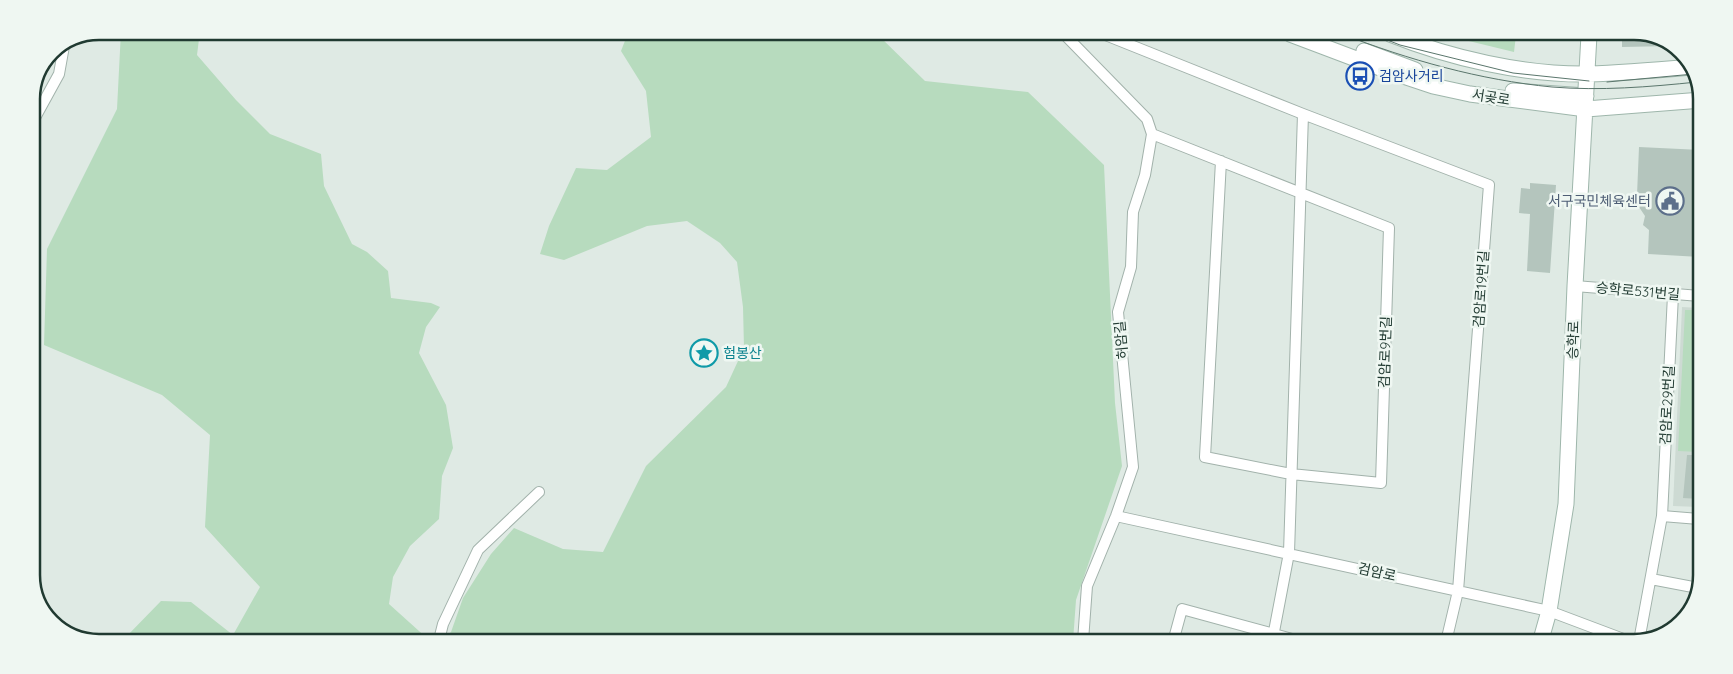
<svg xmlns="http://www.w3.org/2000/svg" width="1733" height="674" font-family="Quicksand,'Noto Sans KR',sans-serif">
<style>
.built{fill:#cddad3}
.green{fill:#b7dbbe}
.building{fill:#b4c5bd}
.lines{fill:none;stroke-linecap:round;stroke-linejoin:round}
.street-casing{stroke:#a2b2ab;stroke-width:12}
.secondary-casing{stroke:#9eb6ab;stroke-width:17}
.street{stroke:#fff;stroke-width:10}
.secondary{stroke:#fff;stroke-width:15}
.tram{stroke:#5a766c;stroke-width:1}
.labels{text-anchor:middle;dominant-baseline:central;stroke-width:5;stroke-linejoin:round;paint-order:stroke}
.transit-label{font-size:14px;fill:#164399;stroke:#eff7f2;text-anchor:start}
.street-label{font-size:14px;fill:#203a31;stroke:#eff7f2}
.service-label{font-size:14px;fill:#4e5e75;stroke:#eff7f2;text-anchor:end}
.culture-label{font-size:14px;fill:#0d838f;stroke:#eff7f2;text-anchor:start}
.rim{fill:none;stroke:#203a31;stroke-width:2.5}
</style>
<rect width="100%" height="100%" fill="#dfeae4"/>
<!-- built -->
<path class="built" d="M1682,307L1700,308L1699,507L1673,506Z"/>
<!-- green -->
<path class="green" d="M121,31H200L197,55L236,100L270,134L321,154L324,186L352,244L367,252L388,271L391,298L431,303L440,307L426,327L419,353L446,405L453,448L442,476L439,519L410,546L393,577L389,604L429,640L124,639L161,601L191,602L233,635L260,587L205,527L210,435L162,395L44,345L47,249L117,109Z
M628,33H876L925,81L1028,92L1104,165L1115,403L1122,466L1076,600L1073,641L442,640L451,632L463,598L491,554L514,528L563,549L603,552L646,466L726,387L744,348L743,307L737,262L720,243L687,221L647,226L564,260L540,254L549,226L576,168L607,170L651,137L646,91L621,51Z
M1440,34L1516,35L1514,52Z
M1685,310H1700L1699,452L1678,451Z"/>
<!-- building -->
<path class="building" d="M1622,35H1656L1671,46L1622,47Z
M1639,147L1701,150L1700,257L1648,254L1649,230L1643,225L1645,216L1639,207L1640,195H1637Z
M1530,183L1556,185L1550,273L1527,271L1530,214L1519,213L1521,188L1530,189Z
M1687,455H1699V499L1683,498Z"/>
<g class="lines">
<!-- street casing -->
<g class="street-casing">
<path id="street" d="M1064,34L1147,119L1152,134L1145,175L1133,212L1131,267L1118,312L1133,467L1116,516L1087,586L1083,641
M1103,34L1303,114L1489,185L1458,591L1446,642
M31,125L59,74L64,46
M1152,134L1389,228L1381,483L1291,474L1205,457L1221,161
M1575,286L1700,296
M1116,516L1549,611L1634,643
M1662,516L1699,519
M1651,579L1698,588
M439,640L443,624L478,550L539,492
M1639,641L1662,516L1673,295
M1173,642L1182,609L1303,642
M1272,642L1289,553L1303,114"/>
</g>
<!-- secondary casing -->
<g class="secondary-casing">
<path id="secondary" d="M1290,34L1388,71L1433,86L1470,94L1586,109L1702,100
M1390,34C1450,58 1523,75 1588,74C1622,73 1657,70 1691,67
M1364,51L1415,70
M1513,91L1586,96
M1540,643L1549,611L1566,504L1575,286L1589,35"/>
</g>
<!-- street -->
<use href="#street" class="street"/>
<!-- secondary -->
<use href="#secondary" class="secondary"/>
<!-- tram -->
<path class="tram" d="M1342,34C1409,60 1480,80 1552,87C1600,91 1649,87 1697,82
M1372,34L1400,45L1513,73L1589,81
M1607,82L1694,74"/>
</g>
<!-- icons -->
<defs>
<g id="bus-ring" transform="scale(1.4375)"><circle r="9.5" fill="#eff7f2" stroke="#1a4fb4" stroke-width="1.5"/><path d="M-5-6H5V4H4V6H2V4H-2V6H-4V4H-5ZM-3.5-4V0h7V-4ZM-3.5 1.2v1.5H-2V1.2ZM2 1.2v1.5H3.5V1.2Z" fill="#1a4fb4"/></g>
<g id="civic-ring" transform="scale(1.4375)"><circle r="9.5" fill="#eff7f2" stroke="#5c6f8a" stroke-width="1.5"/><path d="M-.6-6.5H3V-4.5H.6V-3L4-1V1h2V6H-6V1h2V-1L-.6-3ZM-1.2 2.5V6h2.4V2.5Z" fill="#5c6f8a"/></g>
<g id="sight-ring" transform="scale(1.4375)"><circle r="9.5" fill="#eff7f2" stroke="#0f9aa8" stroke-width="1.5"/><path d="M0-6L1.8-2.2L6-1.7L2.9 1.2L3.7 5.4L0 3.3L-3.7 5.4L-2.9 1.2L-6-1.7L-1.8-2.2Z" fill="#0f9aa8"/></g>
</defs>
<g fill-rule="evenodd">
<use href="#bus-ring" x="1360" y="76"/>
<use href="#civic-ring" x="1670" y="201"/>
<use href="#sight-ring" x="704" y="353"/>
</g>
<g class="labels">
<!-- transit labels -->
<g class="transit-label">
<text x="1379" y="76">검암사거리</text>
</g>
<!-- street labels -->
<g class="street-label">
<text transform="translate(1491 97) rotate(9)">서곶로</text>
<text transform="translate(1481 289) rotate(-86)">검암로19번길</text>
<text transform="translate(1638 291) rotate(5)">승학로531번길</text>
<text transform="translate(1121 340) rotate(-95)">허암길</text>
<text transform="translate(1573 340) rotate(-88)">승학로</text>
<text transform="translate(1385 352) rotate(-88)">검암로9번길</text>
<text transform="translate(1667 405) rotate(-87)">검암로29번길</text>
<text transform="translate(1377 572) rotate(13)">검암로</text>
</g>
<!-- service labels -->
<g class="service-label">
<text x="1651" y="201">서구국민체육센터</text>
</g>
<!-- culture labels -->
<g class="culture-label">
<text x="723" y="353">험봉산</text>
</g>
</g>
<!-- crop -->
<path d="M0 0H1733V674H0ZM99 40H1634A59 59 0 0 1 1693 99V575A59 59 0 0 1 1634 634H99A59 59 0 0 1 40 575V99A59 59 0 0 1 99 40Z" fill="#eff7f2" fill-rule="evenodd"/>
<path class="rim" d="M99 40H1634A59 59 0 0 1 1693 99V575A59 59 0 0 1 1634 634H99A59 59 0 0 1 40 575V99A59 59 0 0 1 99 40Z"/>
</svg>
